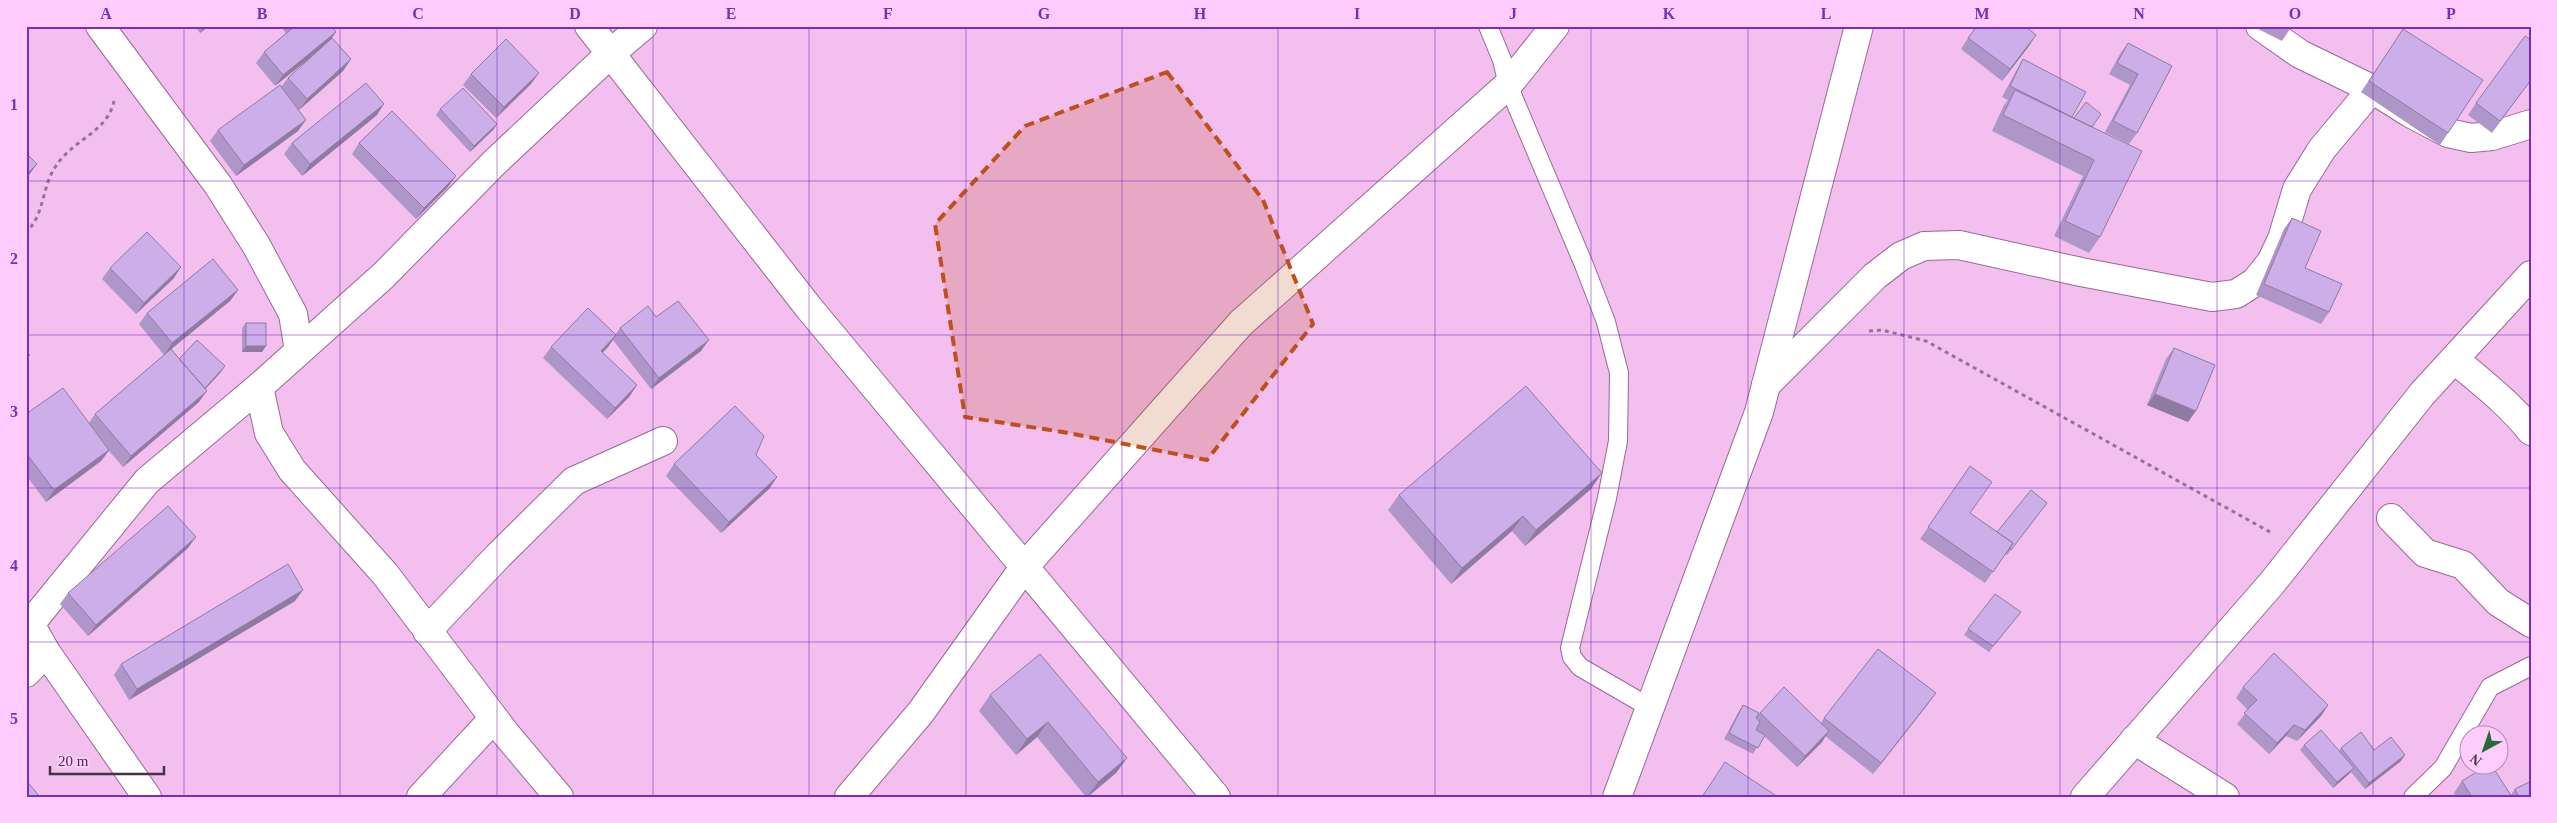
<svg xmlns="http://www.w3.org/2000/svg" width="2557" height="823" font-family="Georgia,serif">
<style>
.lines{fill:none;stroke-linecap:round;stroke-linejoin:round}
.service-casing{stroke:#986a97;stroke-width:20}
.minor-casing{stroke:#986a97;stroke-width:30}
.tertiary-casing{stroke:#986a97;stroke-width:30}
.path{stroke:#967394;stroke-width:3;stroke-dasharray:4 4;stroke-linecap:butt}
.service{stroke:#fff;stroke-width:18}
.minor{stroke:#fff;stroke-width:28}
.tertiary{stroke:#fff;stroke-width:28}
.wall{fill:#af96c8}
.shaded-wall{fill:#8f7aa2}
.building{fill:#ccafe8;stroke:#8f7aa2}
.marked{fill:#c04f1a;fill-opacity:0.2;stroke:#c04f1a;stroke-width:4;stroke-dasharray:10 6;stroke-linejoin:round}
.grid{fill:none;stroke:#7b2cbf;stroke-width:1;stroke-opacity:0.55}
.neatline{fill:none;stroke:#7b2cbf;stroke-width:2}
.grid-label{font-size:16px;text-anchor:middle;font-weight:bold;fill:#7b2cbf}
</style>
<rect width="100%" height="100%" fill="#f2bfef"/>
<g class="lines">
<!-- service casing -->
<g class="service-casing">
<path id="service" d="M1488,26L1502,60L1508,85L1584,265L1606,322L1619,373L1618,441L1607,498L1570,648L1572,657L1580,667L1649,707
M2413,797L2443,768L2490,687L2531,666"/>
</g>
<!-- minor casing -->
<g class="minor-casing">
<path id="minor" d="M100,26L218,185L256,245L293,314L299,351
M589,26L809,308L1216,797
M2260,26L2300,54L2372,89L2410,113L2448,133L2471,138L2492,136L2531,124
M2454,359C2481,382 2509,403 2531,431
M1766,385L1875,276L1901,256L1924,246L1959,245L2081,272L2212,297L2236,294L2255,282L2271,262L2282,239L2297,189L2322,149L2372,89
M259,387L269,433L292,470L385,574L506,734L559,797
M2391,518L2425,553L2463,565L2498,602L2531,623
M26,617L46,652L147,797
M31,623L147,481L259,387L384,275L494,163L611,53L643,26
M427,631L499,555L574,481L663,441
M26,673L46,652
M2134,740L2225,797
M421,797L494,718
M849,797L921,712L1025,566L1241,323L1508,85L1555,26
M2085,797L2272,583L2422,394L2531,275"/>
</g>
<!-- tertiary casing -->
<g class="tertiary-casing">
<path id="tertiary" d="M1617,797L1759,412L1859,26"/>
</g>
<!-- path -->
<path class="path" d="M26,234C30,228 34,223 37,217C46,196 45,176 63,157C81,137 108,129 114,101
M1869,331L1882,330L1926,341L2270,532"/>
<!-- service -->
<use href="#service" class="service"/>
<!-- minor -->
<use href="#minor" class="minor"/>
<!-- tertiary -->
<use href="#tertiary" class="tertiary"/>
</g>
<!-- wall -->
<path class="wall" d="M194,26H209L200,33Z
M280,26H332L336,32L332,38L351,59L343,71L299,110L295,106L298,131L236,176L210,141L218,130L281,87L288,78L305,62L275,86L256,63L264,52L286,33Z
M2252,26H2292L2282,41Z
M1968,38L2029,46L2002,81L1961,49Z
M2396,40L2448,133L2440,145L2361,92Z
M2531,40V86L2528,84L2492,133L2468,115L2476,103Z
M2128,43L2172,66L2137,133L2129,144L2105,132L2130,85L2109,74L2120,54Z
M2023,59L2072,117L2092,127L2100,237L2089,253L2054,236L2083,176L1992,131L2004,105L2008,100L2002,97L2016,71Z
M471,74L531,84L496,118L463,85Z
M440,109L497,124L493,130L470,152L436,115Z
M377,115L302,176L284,154L292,143Z
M359,143L448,187L416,219L352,154Z
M2292,218L2305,268L2329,312L2321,324L2256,295L2284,229Z
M110,268L174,278L136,314L102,279Z
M238,290L230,301L171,349L179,359L221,372L205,389L199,402L123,467L109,451L101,461L46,502L26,475V414L89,423L95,414L164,355L139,324L147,313Z
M656,317L701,351L651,389L613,340L608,347L602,353L637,385L629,397L607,419L543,358L551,347L615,335L620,328Z
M246,323L262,352H242V328Z
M2174,348L2188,422L2147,405L2166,359Z
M756,455L777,477L769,489L721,533L666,476L674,464Z
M1970,466V513L1997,532L2047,503L2007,555L2005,554L1985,583L1920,539Z
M1591,489L1525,546L1512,531L1451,584L1388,510L1399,495Z
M188,548L88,636L60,604L68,593Z
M295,601L129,700L114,675L121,664Z
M2021,612L1989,652L1964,635L1968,629Z
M2243,687L2328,705L2321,716L2297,741L2286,736L2269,754L2237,724L2248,710L2236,698Z
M990,695L1127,758L1116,773L1088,797H1086L1037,737L1016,755L979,711Z
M1928,704L1873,774L1825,736L1822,742L1797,767L1764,736L1753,754L1724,739L1739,711L1743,705L1759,713L1821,723L1824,718Z
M2304,745L2339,751L2341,748L2374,750L2401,761L2365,789L2351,772L2349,774L2333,788L2300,750Z
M2462,781L2511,795L2515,789L2531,797H2456L2454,793Z"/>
<!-- shaded-wall -->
<path class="shaded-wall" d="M205,26H209L200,33Z
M336,32L328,43L275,86L283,75Z
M2036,35L2029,46L2002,81L2010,69Z
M351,59L343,71L299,110L307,99Z
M539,73L531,84L496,118L504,107Z
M384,104L377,115L302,176L310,164Z
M306,120L298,131L236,176L244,165Z
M497,124L493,130L470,152L474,146Z
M37,164L29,175L26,178V175Z
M456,176L448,187L416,219L424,208Z
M181,267L174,278L136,314L144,303Z
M238,290L230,301L164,355L172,343Z
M616,335L608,347L593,362L601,351Z
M709,340L701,351L651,389L659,378Z
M246,346H266L262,352H242Z
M225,366L221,372L200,395L204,389Z
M637,385L629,397L607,419L615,408Z
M207,391L199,402L123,467L131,456Z
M2155,394L2196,411L2188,422L2147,405Z
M109,450L101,461L46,502L54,490Z
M1602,473L1591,489L1525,546L1536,530Z
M777,477L769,489L721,533L729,522Z
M1523,516L1512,531L1451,584L1462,568Z
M196,537L188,548L88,636L96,625Z
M303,590L295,601L129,700L137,689Z
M1936,693L1928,704L1873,774L1881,763Z
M2328,705L2321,716L2297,741L2305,730Z
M1048,722L1037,737L1016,755L1027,739Z
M2294,725L2286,736L2269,754L2277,743Z
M1829,731L1822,742L1797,767L1805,756Z
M2405,755L2401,761L2365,789L2369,783Z
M1127,758L1116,773L1087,797L1098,782Z
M2354,768L2349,774L2333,788L2337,782Z"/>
<!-- building -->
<path class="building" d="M295,26H332L336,32L283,75L264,52Z
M1977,26H2025L2036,35L2010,69L1968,38Z
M2403,29L2483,80L2448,133L2369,81Z
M2525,36L2531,40V80L2500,121L2476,103Z
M332,38L351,59L307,99L288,78Z
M506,39L539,73L504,107L471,74Z
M2128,43L2172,66L2137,133L2113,121L2138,74L2117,63Z
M2023,59L2086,92L2072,117L2010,86Z
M366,83L384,104L310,164L292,143Z
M280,85L306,120L244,165L218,130Z
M463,88L497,124L474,146L440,109Z
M2015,90L2142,151L2100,237L2065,221L2094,160L2003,115Z
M2086,102L2101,114L2092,127L2074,118Z
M392,111L456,176L424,208L359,143Z
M26,153L37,164L26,175Z
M2292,218L2321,231L2305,268L2342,284L2329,312L2264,284Z
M147,232L181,267L144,303L110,268Z
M213,259L238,290L172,343L147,313Z
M678,301L709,340L659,378L620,328L648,306L656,317Z
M588,308L616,335L601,351L637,385L615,408L551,347Z
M246,323H266V346H246Z
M197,340L225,366L205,388L179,359Z
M2174,348L2215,365L2196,411L2155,394Z
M171,349L207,391L131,456L95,414Z
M26,352L30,355L26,358Z
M1526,386L1602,473L1536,530L1523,516L1462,568L1399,495Z
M63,388L109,450L54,490L26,453V414Z
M735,406L764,436L756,455L777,477L729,522L674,464Z
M1970,466L1992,482L1970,513L2013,543L1993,572L1928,527Z
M2031,490L2047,503L2011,550L2010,548L2013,543L1997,532Z
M168,506L196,537L96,625L68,593Z
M288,564L303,590L137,689L121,664Z
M1995,594L2021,612L1993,646L1968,629Z
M1878,649L1936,693L1881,763L1824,718Z
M2274,653L2328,705L2305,730L2294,725L2277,743L2244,713L2257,700L2243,687Z
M1040,654L1127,758L1098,782L1048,722L1027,739L990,695Z
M1784,687L1829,731L1805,756L1760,713Z
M1743,705L1759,713L1756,718L1760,722L1756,730L1765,735L1758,748L1729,733Z
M2321,730L2354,768L2337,782L2304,745Z
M2361,732L2374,750L2391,737L2405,755L2369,783L2341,748Z
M1725,762L1778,797H1702Z
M2486,766H2492L2512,797H2472L2462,781Z
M26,780L40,797H26Z
M2531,781V797H2519L2515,789Z"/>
<!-- marked area -->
<path class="marked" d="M1167,72L1263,200L1313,324L1207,460L1063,432L965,417L935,224L1025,126Z"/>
<!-- grid -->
<path class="grid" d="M184,26V797M340,26V797M497,26V797M653,26V797M809,26V797M966,26V797M1122,26V797M1278,26V797M1435,26V797M1591,26V797M1748,26V797M1904,26V797M2060,26V797M2217,26V797M2373,26V797M26,181H2531M26,335H2531M26,488H2531M26,642H2531"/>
<!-- border -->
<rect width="2557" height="823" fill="none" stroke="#ffccfd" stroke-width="55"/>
<!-- north arrow -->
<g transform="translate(2484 750) rotate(220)"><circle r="24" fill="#ffccfd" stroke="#b58eb3"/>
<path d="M0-4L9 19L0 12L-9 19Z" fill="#266a35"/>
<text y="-8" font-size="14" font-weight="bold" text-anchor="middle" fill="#463145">N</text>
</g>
<!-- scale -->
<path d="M50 766v8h114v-8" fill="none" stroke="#463145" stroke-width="2.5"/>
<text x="58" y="766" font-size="15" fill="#463145" stroke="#ffccfd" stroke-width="4" paint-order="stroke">20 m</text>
<rect x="28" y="28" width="2502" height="768" class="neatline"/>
<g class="grid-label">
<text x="106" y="19">A</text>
<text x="262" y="19">B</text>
<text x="418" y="19">C</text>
<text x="575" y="19">D</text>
<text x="731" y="19">E</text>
<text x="888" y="19">F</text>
<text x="1044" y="19">G</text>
<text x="1200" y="19">H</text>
<text x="1357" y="19">I</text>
<text x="1513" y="19">J</text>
<text x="1669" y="19">K</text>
<text x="1826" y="19">L</text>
<text x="1982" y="19">M</text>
<text x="2139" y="19">N</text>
<text x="2295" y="19">O</text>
<text x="2451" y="19">P</text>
<text x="14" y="110">1</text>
<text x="14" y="264">2</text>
<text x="14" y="417">3</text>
<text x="14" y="571">4</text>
<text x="14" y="724">5</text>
</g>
</svg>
